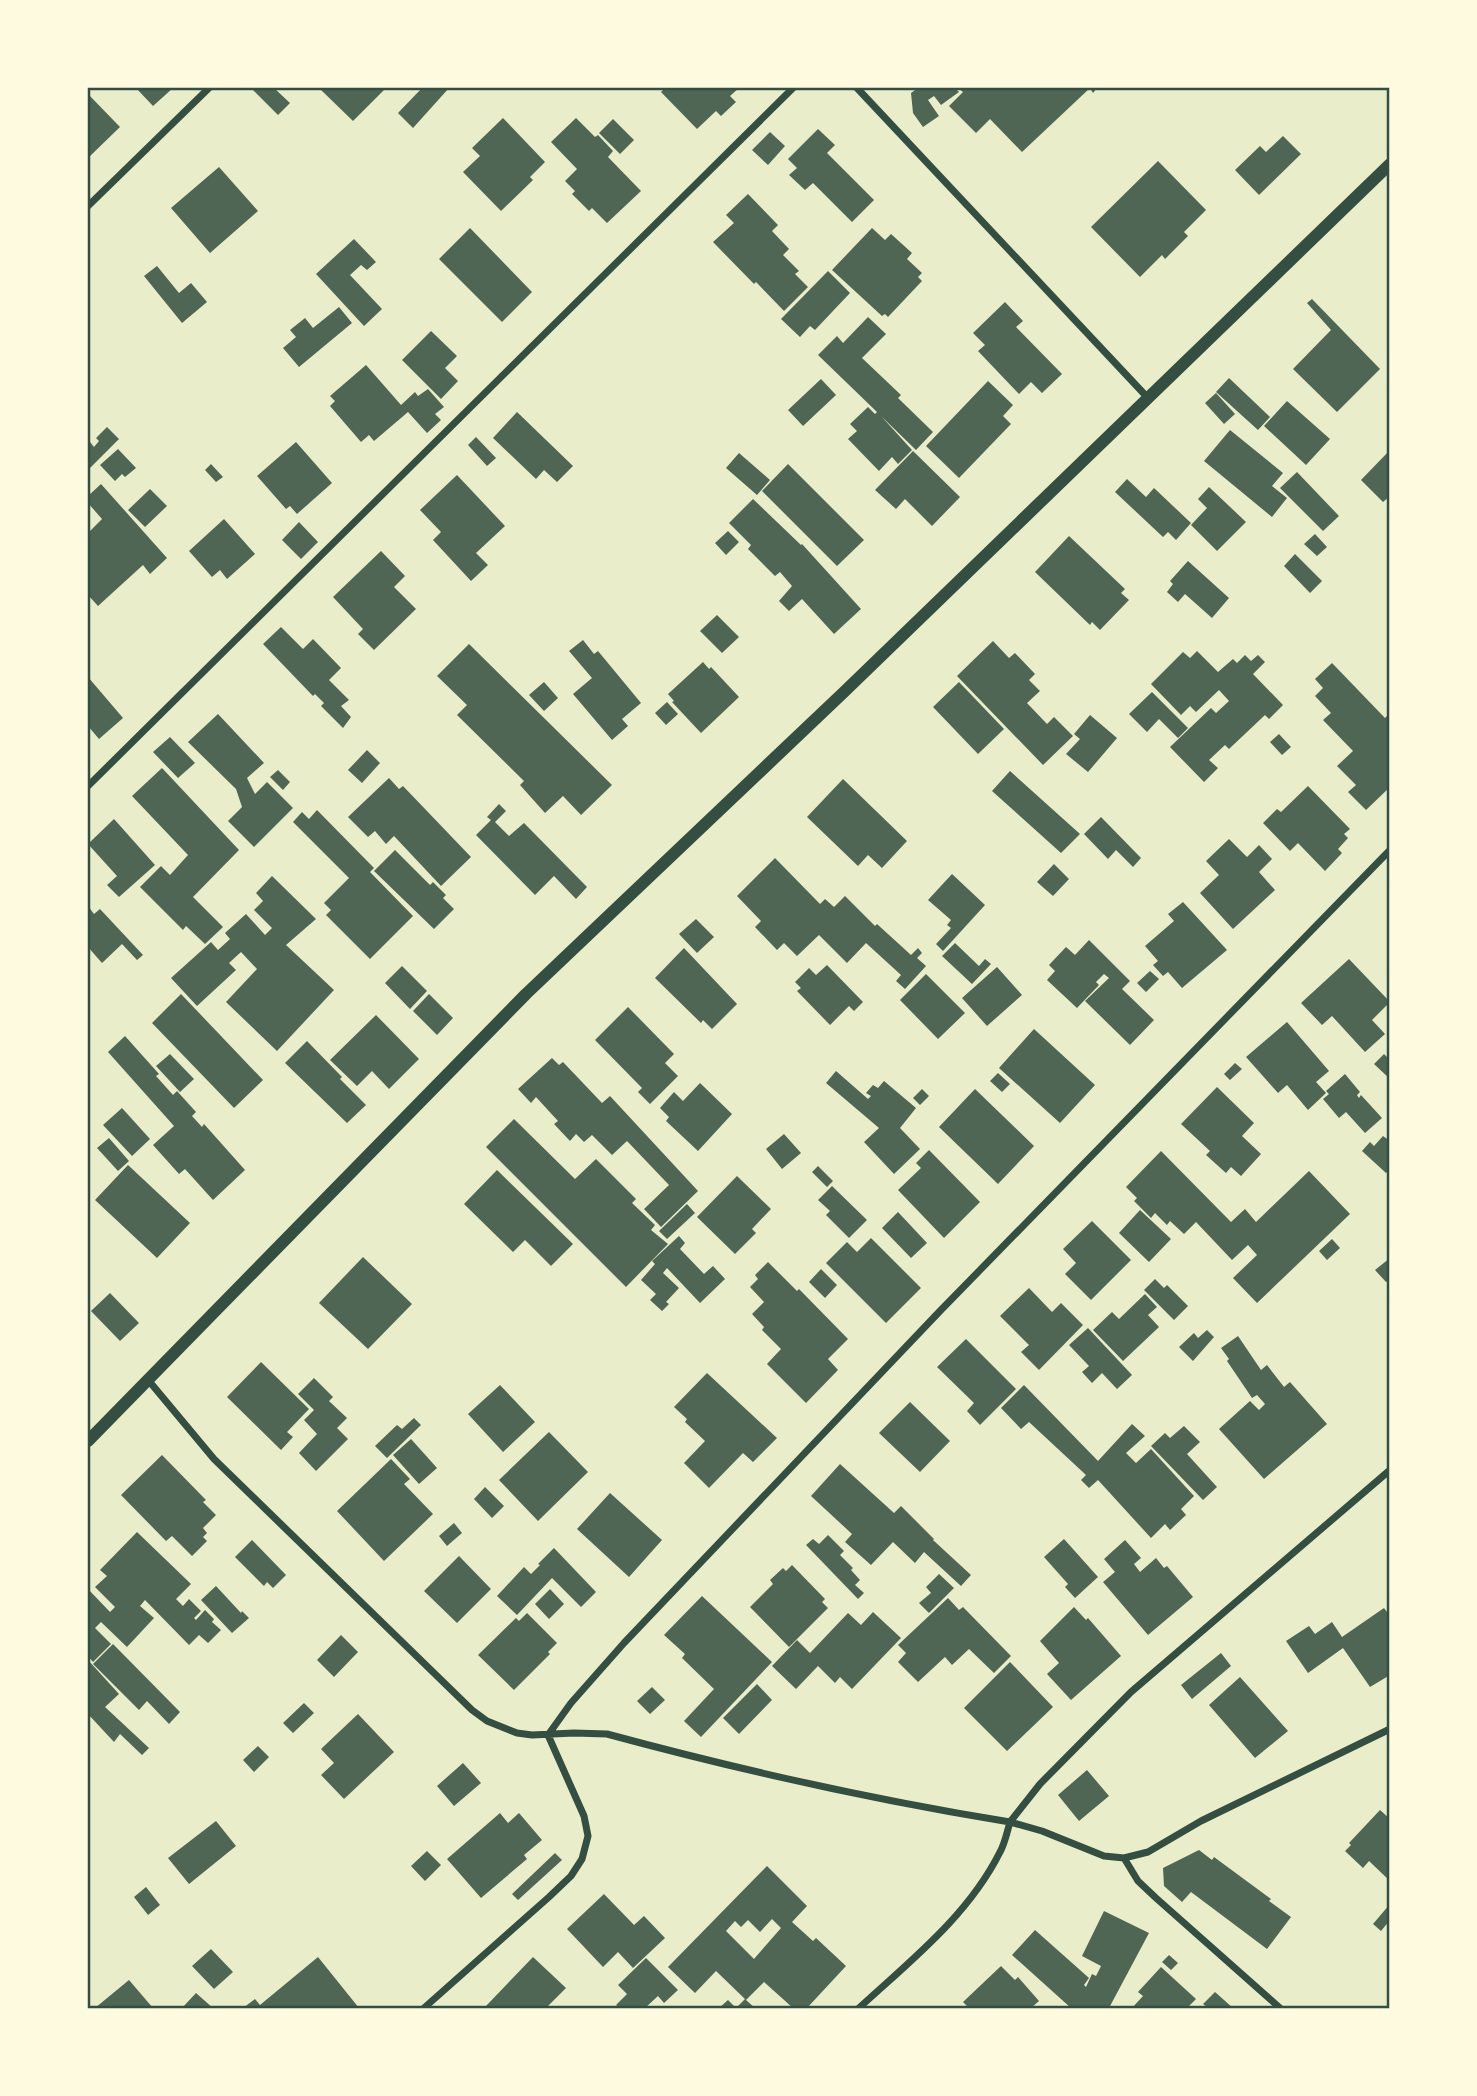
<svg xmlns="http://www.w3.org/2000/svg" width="1477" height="2096" font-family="Overpass,sans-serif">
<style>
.building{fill:#4f6655;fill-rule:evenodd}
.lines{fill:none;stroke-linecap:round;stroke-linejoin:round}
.minor{stroke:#344e41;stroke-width:7}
.tertiary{stroke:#344e41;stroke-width:12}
.neatline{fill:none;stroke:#344e41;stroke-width:2.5}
</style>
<rect width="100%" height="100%" fill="#e9edc9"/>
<!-- building -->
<path class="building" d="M136,88H173L153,106Z
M251,88H274L290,103L278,115Z
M319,88H386L353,121Z
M422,88H449L413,128L398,113Z
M665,88H739L730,96L736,102L721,116L716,111L697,129L661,92Z
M918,88H955L959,92L941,105L934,96L928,100L939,116L923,127L913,113L911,93Z
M958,88H1097L1093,93L1090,88L1022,152L990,119L976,133L949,106L963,92Z
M88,94L120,127L88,158Z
M503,118L545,162L530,177L533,180L501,211L463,172L480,156L472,148Z
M576,118L595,137L598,135L613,151L608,157L641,191L607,223L592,208L589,211L572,194L575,191L565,181L577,169L551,142Z
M613,119L634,140L620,154L599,133Z
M818,129L835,145L827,153L874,200L852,222L813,183L805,190L789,175L797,168L788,159Z
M770,132L785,146L768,165L752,150Z
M1283,136L1301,154L1259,195L1235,170L1260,146L1266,152Z
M1158,161L1206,210L1184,232L1188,236L1165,259L1162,255L1140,277L1091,227Z
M219,167L258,211L210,253L171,208Z
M748,194L778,225L772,231L789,249L783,255L799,271L795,274L808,287L784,311L756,282L754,284L713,242L734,223L726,215Z
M470,228L532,292L502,322L439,259Z
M872,228L885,240L891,234L912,253L907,259L922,273L918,277L922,281L888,317L885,314L882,316L832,270Z
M354,239L376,262L367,270L361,265L350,275L382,309L364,326L316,274Z
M157,266L179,293L191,283L207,302L182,323L144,276Z
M828,271L850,293L815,330L810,326L800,337L781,319Z
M1312,299L1380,369L1337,412L1293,369L1331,330L1307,303Z
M1005,302L1023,321L1016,327L1062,374L1042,393L1031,382L1019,394L978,351L985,345L973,333Z
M339,307L352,323L299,367L283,348L296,337L290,330L305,318L313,328Z
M868,317L886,334L862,358L901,395L898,398L933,432L916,450L881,416L912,450L898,464L892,457L879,471L848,439L857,431L850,424L868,407L875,414L877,412L818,355L837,336L843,343Z
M431,331L457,356L445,368L458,381L441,399L402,360Z
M366,365L401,405L415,392L418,396L428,389L444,407L435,414L441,420L427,433L408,412L374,441L369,435L361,442L330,406L335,401L330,396Z
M1229,378L1270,417L1258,430L1216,392Z
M821,379L836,395L803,426L788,410Z
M988,381L1013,405L1003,416L1011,424L959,478L926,446Z
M1216,393L1235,414L1224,424L1205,403Z
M1287,401L1330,439L1306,465L1264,426Z
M517,412L573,466L557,482L544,470L536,479L493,438Z
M107,427L119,439L88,470V444L90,442L94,447L99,441L96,438Z
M1230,430L1283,473L1272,486L1287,498L1272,517L1204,461Z
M476,437L496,458L487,466L468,445Z
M296,442L332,483L297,514L290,506L286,509L257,476Z
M118,449L136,468L125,477L122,474L115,481L100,465Z
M1390,450V496L1383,502L1361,480Z
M913,451L960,497L932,526L905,499L896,509L875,490Z
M739,453L770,480L757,495L726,468Z
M211,464L223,477L216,482L205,470Z
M788,464L864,540L837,566L762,491Z
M1297,472L1339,516L1323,531L1280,488Z
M457,475L505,526L476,553L488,565L471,581L433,540L441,532L420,510Z
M1127,479L1146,497L1154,488L1191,523L1176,540L1168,532L1163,537L1115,492Z
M101,484L167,558L150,574L143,565L98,606L88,595V533L102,519L88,503V496Z
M1209,487L1246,522L1217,551L1191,525L1207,508L1198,499Z
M150,489L167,506L145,527L128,510Z
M753,499L801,545L802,544L861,609L834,634L802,599L789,611L779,601L792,586L780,572L775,576L748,549L751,545L729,523Z
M224,519L255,554L227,579L220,570L212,577L189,551Z
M299,522L318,542L301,559L282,540Z
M728,531L739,542L726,555L715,543Z
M1315,534L1327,547L1317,556L1304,544Z
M1069,536L1125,589L1121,593L1129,600L1100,630L1092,622L1090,625L1035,572Z
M381,551L405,576L394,587L416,609L374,650L358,634L363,629L333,597Z
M1295,554L1322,581L1310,593L1284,566Z
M1188,561L1229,598L1212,618L1185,594L1178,602L1167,592L1173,584L1170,581Z
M717,615L739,637L722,653L700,631Z
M281,627L303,649L313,639L341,668L329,680L349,700L341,706L351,717L343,728L321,706L324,703L315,694L313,696L263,644Z
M583,640L594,654L598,651L641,703L622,719L628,726L612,740L573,694L592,678L569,651Z
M993,641L1009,658L1015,653L1035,674L1029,680L1040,691L1027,703L1047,724L1054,717L1073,736L1043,765L957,676Z
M469,644L612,785L581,815L563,796L545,813L520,785L524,781L457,715L467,705L437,676Z
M1197,651L1218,672L1233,659L1237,663L1245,655L1251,661L1258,655L1265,662L1253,674L1283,705L1269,719L1265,715L1229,749L1225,745L1209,760L1218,768L1204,782L1170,747L1211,708L1216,713L1229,701L1219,690L1196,712L1190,706L1181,715L1151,684L1183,652L1190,658Z
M703,662L709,669L711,667L739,697L701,733L672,702L674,701L668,694Z
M1332,663L1385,718L1387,716L1390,718V787L1366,810L1348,792L1356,785L1337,766L1353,751L1323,720L1331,713L1315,696L1323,688L1315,679Z
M88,677L123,718L99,739L88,726Z
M544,682L558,698L544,711L529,695Z
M959,682L1004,729L978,754L933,707Z
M1152,692L1188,728L1178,738L1159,719L1147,732L1129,714Z
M667,702L678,714L666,725L655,713Z
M218,714L264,763L247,778L255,794L267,782L293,808L254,847L228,821L242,807L236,789L188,742Z
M1090,715L1117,738L1088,772L1066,754L1080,739L1074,734Z
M1279,734L1291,747L1282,755L1270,742Z
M170,737L195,763L178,778L153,752Z
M367,750L380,763L362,783L348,770Z
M162,768L239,850L193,897L223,927L205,944L186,926L183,930L140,887L161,866L170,875L188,855L132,796Z
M278,770L290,782L283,790L270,777Z
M1010,771L1080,834L1061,853L992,791Z
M389,778L399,789L403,786L471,857L441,886L394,836L386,844L375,831L368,837L348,817Z
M843,779L907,841L882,868L868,855L858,866L807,817Z
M1308,786L1350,829L1344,834L1348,838L1338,849L1342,853L1325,871L1298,843L1290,851L1263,823L1277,809L1281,812Z
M499,804L506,811L495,822L509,836L524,823L587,887L576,899L554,876L535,895L476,835L491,820L487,817Z
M317,810L374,868L370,872L413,916L370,959L326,915L331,910L324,903L349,878L293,822L302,812L309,819Z
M1101,817L1141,858L1133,867L1116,850L1108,859L1084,834Z
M114,819L155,865L119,897L107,885L117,876L88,844Z
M1229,839L1247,857L1259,845L1272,859L1259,872L1275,890L1233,929L1200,893L1219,875L1206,861Z
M395,850L430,885L433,882L446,895L443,898L454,909L434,929L374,871Z
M775,858L820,904L825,899L834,907L845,896L875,926L877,924L911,955L918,948L922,953L917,958L926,966L905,989L896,981L901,975L866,943L847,963L819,935L797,956L784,943L777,950L755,927L761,921L737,896Z
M1054,864L1069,879L1053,896L1037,882Z
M952,874L985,905L943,951L936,944L951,928L947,925L951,920L928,900Z
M272,876L316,919L286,945L334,990L277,1051L226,1002L257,969L241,952L229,963L236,970L197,1006L171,978L211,942L218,950L230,939L225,933L246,914L265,935L272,928L254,910L263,901L256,893Z
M1183,902L1227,950L1182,988L1168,972L1163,976L1153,965L1158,961L1145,946L1174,921L1168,914Z
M88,906L94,914L100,909L143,955L137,960L122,944L102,963L88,947Z
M696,919L714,937L697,953L679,934Z
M1089,940L1130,981L1122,989L1154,1020L1130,1045L1085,1001L1109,978L1104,974L1096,982L1099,985L1077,1008L1047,980L1055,971L1049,965L1066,947L1075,955Z
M955,943L979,966L985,959L991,964L972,984L942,956Z
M684,948L737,1004L712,1029L703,1020L701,1023L655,978Z
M1349,959L1390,1002L1372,1020L1385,1034L1365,1052L1332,1016L1322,1025L1301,1003Z
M827,965L863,1002L854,1011L849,1006L830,1025L797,991L801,988L795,982L809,968L816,975Z
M402,966L427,991L410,1009L385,983Z
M997,967L1022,995L987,1026L962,998Z
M1150,971L1159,979L1146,992L1137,983Z
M926,974L965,1013L938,1039L900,1000Z
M181,994L263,1080L234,1108L152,1023Z
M429,994L453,1018L437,1035L413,1011Z
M628,1007L674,1054L665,1063L678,1076L650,1104L638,1092L642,1088L595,1040Z
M376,1015L419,1059L389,1089L372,1071L357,1086L330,1060Z
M1287,1022L1329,1071L1316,1082L1326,1093L1308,1110L1287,1085L1278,1093L1246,1057Z
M1034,1029L1095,1085L1060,1123L999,1068Z
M125,1036L159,1074L156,1076L173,1095L177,1091L196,1112L192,1116L202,1127L204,1124L245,1170L213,1200L185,1169L179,1174L153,1145L174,1126L108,1052Z
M307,1041L342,1077L340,1079L366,1105L347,1123L285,1063Z
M170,1054L194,1079L180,1092L156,1066Z
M1384,1054L1390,1060V1079L1374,1064Z
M552,1058L559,1065L563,1062L602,1103L610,1096L698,1191L661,1227L644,1209L669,1185L627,1141L612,1155L592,1135L584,1142L576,1134L570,1141L554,1124L558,1121L536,1097L531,1103L518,1089Z
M1235,1063L1242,1069L1230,1080L1224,1074Z
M836,1071L868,1099L871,1096L866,1093L873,1085L878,1088L884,1081L916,1108L900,1128L920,1149L894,1174L864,1142L879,1128L826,1083Z
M998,1073L1010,1084L1002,1092L990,1081Z
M1345,1074L1360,1092L1357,1095L1359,1098L1361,1095L1382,1118L1365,1133L1346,1112L1339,1118L1323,1099L1329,1094L1326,1091Z
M700,1083L732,1114L698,1151L666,1121L669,1117L660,1108L674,1092L683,1101Z
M1217,1087L1254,1123L1242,1136L1261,1154L1241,1176L1231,1167L1226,1173L1206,1155L1210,1151L1181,1124Z
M922,1089L929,1096L920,1105L913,1098Z
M975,1089L1034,1146L998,1184L939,1127Z
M122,1108L150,1139L132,1156L103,1125Z
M514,1119L575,1179L596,1159L636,1199L632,1203L655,1225L651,1230L668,1244L626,1287L486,1147Z
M784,1134L801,1153L782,1169L766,1149Z
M1383,1136L1390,1141V1169L1386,1173L1362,1151L1370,1142L1374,1146Z
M109,1138L129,1161L118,1171L97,1148Z
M929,1150L980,1202L944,1238L898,1190L921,1168L916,1163Z
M1161,1151L1231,1222L1245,1209L1256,1222L1309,1171L1350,1214L1257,1303L1233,1278L1257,1255L1248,1245L1232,1260L1196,1222L1184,1234L1170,1221L1167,1225L1155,1213L1151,1218L1134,1201L1137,1198L1126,1187Z
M128,1165L190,1223L157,1258L95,1200Z
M818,1166L833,1181L827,1187L812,1172Z
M497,1170L573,1244L551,1266L525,1240L513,1252L464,1204Z
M737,1176L771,1209L752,1229L756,1233L735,1254L697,1217Z
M832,1186L867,1220L849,1238L826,1215L830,1211L818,1200Z
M687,1204L695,1213L667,1239L659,1231Z
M1140,1210L1171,1239L1149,1262L1119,1233Z
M898,1212L927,1243L911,1258L882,1228Z
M1092,1221L1131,1260L1091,1300L1065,1274L1076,1263L1063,1249Z
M679,1236L685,1243L680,1249L704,1274L713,1266L725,1279L700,1303L667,1268L663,1273L679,1288L666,1302L669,1304L662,1311L650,1300L656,1294L641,1280L655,1264L652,1261Z
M871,1238L921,1288L886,1323L826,1263L847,1242L857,1252Z
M1332,1239L1340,1248L1327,1260L1319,1251Z
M363,1257L412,1304L368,1349L319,1303Z
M1390,1258V1280L1386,1282L1375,1270Z
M768,1262L797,1291L799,1289L848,1339L828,1359L838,1370L806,1403L767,1364L781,1349L762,1330L764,1327L752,1314L764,1302L750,1287L758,1279L755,1275Z
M821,1269L837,1285L825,1298L809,1282Z
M1155,1279L1164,1288L1167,1285L1188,1306L1174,1320L1144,1290Z
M1029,1288L1052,1312L1061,1303L1083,1325L1039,1370L1021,1352L1029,1345L1000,1316Z
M110,1293L139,1323L120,1341L91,1311Z
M1145,1294L1157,1307L1148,1315L1159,1327L1123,1361L1093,1330L1112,1312L1119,1319Z
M1088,1328L1132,1375L1117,1389L1102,1373L1092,1383L1082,1372L1089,1366L1069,1345Z
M1207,1330L1214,1337L1193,1361L1179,1347L1194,1333L1198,1338Z
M1238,1336L1261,1370L1267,1365L1284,1387L1290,1382L1327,1424L1264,1479L1219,1429L1250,1401L1259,1410L1265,1404L1257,1395L1252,1398L1227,1361L1229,1359L1221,1348Z
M966,1339L1016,1389L980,1425L967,1411L974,1403L937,1367Z
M261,1362L309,1409L287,1432L293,1437L281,1450L227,1397Z
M707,1373L777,1438L753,1462L743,1453L709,1488L684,1463L705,1441L685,1422L687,1419L674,1407Z
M314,1378L333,1397L329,1401L347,1418L337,1428L348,1439L316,1471L299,1453L317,1434L304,1420L314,1410L298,1394Z
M500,1385L535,1422L503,1452L468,1414Z
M1024,1385L1098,1461L1132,1424L1145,1436L1126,1453L1136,1463L1151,1449L1194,1496L1181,1509L1186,1515L1170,1530L1165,1524L1151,1538L1098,1480L1089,1488L1081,1480L1086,1475L1029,1422L1021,1429L1001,1408Z
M910,1402L950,1441L920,1472L879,1433Z
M414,1418L421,1425L387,1458L375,1446L397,1425L402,1429Z
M1184,1426L1200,1442L1187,1454L1217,1487L1203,1500L1151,1446L1165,1433L1170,1438Z
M549,1432L588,1472L538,1521L499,1480Z
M411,1439L437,1468L419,1484L393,1455Z
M162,1455L206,1500L203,1502L216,1515L203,1528L207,1533L203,1537L207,1541L192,1556L172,1536L166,1541L121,1495Z
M391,1459L410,1479L404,1484L433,1514L384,1561L337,1511Z
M840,1464L894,1513L901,1506L934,1539L933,1540L971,1575L961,1586L924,1552L915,1563L893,1542L871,1565L845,1542L852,1534L811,1496Z
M485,1487L504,1506L492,1518L474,1499Z
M610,1493L662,1540L629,1577L577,1529Z
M454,1523L462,1533L447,1546L439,1536Z
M137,1532L191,1584L176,1599L183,1606L189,1599L201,1611L194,1618L196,1620L205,1610L214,1619L212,1622L221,1630L208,1643L199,1635L189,1645L145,1600L140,1606L154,1618L127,1647L101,1622L95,1628L111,1644L93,1662L88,1656V1589L110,1612L115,1607L95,1587L107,1576L100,1570Z
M828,1535L844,1551L840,1555L853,1568L851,1570L860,1580L855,1585L864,1593L858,1599L806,1545L813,1539L819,1544Z
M1064,1539L1098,1577L1075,1598L1065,1587L1068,1584L1044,1557Z
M252,1540L286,1575L273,1588L267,1582L264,1586L235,1557Z
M1125,1540L1141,1558L1134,1564L1140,1572L1156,1558L1164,1568L1167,1566L1193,1597L1148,1635L1103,1582L1115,1572L1104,1559Z
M554,1548L596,1592L581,1607L552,1578L517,1615L497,1596L524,1567L531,1574L540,1565L538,1564Z
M459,1556L491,1589L457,1623L424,1591Z
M792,1565L825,1599L822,1602L828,1608L789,1647L750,1607L773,1584L770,1580L783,1568L786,1571Z
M939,1574L954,1588L929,1613L919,1603L931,1593L926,1587Z
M216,1586L241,1613L242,1611L249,1618L232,1633L201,1600Z
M550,1589L564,1604L549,1619L535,1604Z
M702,1596L772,1662L701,1737L684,1721L714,1689L682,1658L685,1654L664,1635Z
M948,1598L959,1610L963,1607L1011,1656L994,1673L969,1649L952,1665L945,1657L918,1682L898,1662L906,1653L898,1645Z
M1074,1607L1086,1620L1088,1618L1121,1656L1071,1700L1047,1674L1059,1663L1040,1641Z
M1384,1608L1390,1616V1675L1370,1687L1343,1648L1308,1673L1286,1641L1309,1626L1315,1634L1332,1622L1342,1637Z
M873,1612L901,1638L852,1689L840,1677L835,1683L818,1666L796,1689L772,1666L797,1640L810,1653L848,1613L861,1625Z
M527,1613L557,1643L548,1652L550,1654L514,1690L478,1655L516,1618L519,1621Z
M341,1635L358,1652L334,1677L317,1660Z
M113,1644L180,1712L169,1724L147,1701L139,1710L93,1664Z
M1221,1653L1231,1666L1192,1699L1181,1685Z
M88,1660L119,1694L105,1707L149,1748L142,1755L120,1734L114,1742L88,1714Z
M1010,1662L1053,1707L1007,1751L964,1708Z
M1240,1677L1288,1731L1255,1758L1209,1705Z
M757,1684L772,1700L739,1734L723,1718Z
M652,1687L665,1700L650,1714L637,1701Z
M304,1703L314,1713L293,1733L283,1723Z
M358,1714L394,1752L344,1799L321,1775L334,1763L321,1749Z
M258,1746L269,1757L254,1772L243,1760Z
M463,1763L481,1783L454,1806L437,1786Z
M1087,1770L1109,1796L1079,1821L1058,1795Z
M1380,1810L1390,1819V1881L1369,1861L1363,1868L1345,1851L1351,1845L1349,1843Z
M500,1813L508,1823L519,1813L542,1840L524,1855L527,1859L481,1898L447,1859Z
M216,1821L236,1846L189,1884L168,1858Z
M1199,1850L1212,1860L1214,1857L1271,1899L1269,1901L1291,1917L1267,1949L1191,1892L1182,1902L1164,1886L1163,1868Z
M427,1851L441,1865L425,1881L411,1866Z
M555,1853L562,1860L518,1900L512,1894Z
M767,1866L807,1906L792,1922L813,1941L816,1938L846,1966L807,2008H793L764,1982L746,2000L755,2008H719L728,2000L736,2008L745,1999L716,1971L695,1993L668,1967ZM772,1919L781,1928L754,1959L726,1931L735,1921L741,1927L748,1920L760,1932Z
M146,1887L160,1905L148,1915L134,1897Z
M604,1894L634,1925L644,1916L665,1938L633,1968L618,1952L603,1967L567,1929Z
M1390,1904V1920L1381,1931L1373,1924Z
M1104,1911L1149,1933L1109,2008H1071L1012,1955L1035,1930L1089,1978L1084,1985L1086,1987L1092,1974L1096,1976L1101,1966L1082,1956Z
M211,1949L233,1972L214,1989L192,1966Z
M1169,1955L1178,1963L1171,1970L1162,1962Z
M318,1957L359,2008H243L255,1999L260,2005Z
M533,1957L566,1988L546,2008H488L486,2006Z
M646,1958L678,1990L664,2003L658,1996L645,2008H620L616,2005L627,1994L618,1985Z
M1001,1966L1015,1980L1018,1977L1039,2001L1031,2008H969L963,2002Z
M1161,1967L1196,1999L1187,2008H1132L1143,1996L1138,1992Z
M129,1980L153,2008H95Z
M1215,1992L1233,2008H1208L1203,2004Z
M196,1993L213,2008H182Z"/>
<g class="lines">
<!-- minor -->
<path class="minor" d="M857,88L1148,398
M88,206L209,88
M88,786L793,88
M149,1381L214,1459L472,1710L487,1721L517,1733L532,1735L574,1733L607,1734C740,1770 874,1800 1010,1822L1040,1784L1131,1692L1390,1470
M1124,1858L1138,1881L1156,1898L1280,2008
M424,2008L549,1897L571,1876L582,1859L588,1836L584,1816L548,1735L571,1703L624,1643L742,1519L940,1311L1390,850
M859,2008C910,1961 968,1916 1000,1852C1005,1843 1007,1832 1010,1822L1042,1831L1104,1856L1124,1858L1148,1852L1201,1821L1390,1729"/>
<!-- tertiary -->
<path class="tertiary" d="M88,1441L526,994L844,692L1390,164"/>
</g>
<!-- border -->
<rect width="1477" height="2096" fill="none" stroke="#fefae0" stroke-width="178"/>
<rect x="89" y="89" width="1299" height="1918" class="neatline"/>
</svg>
